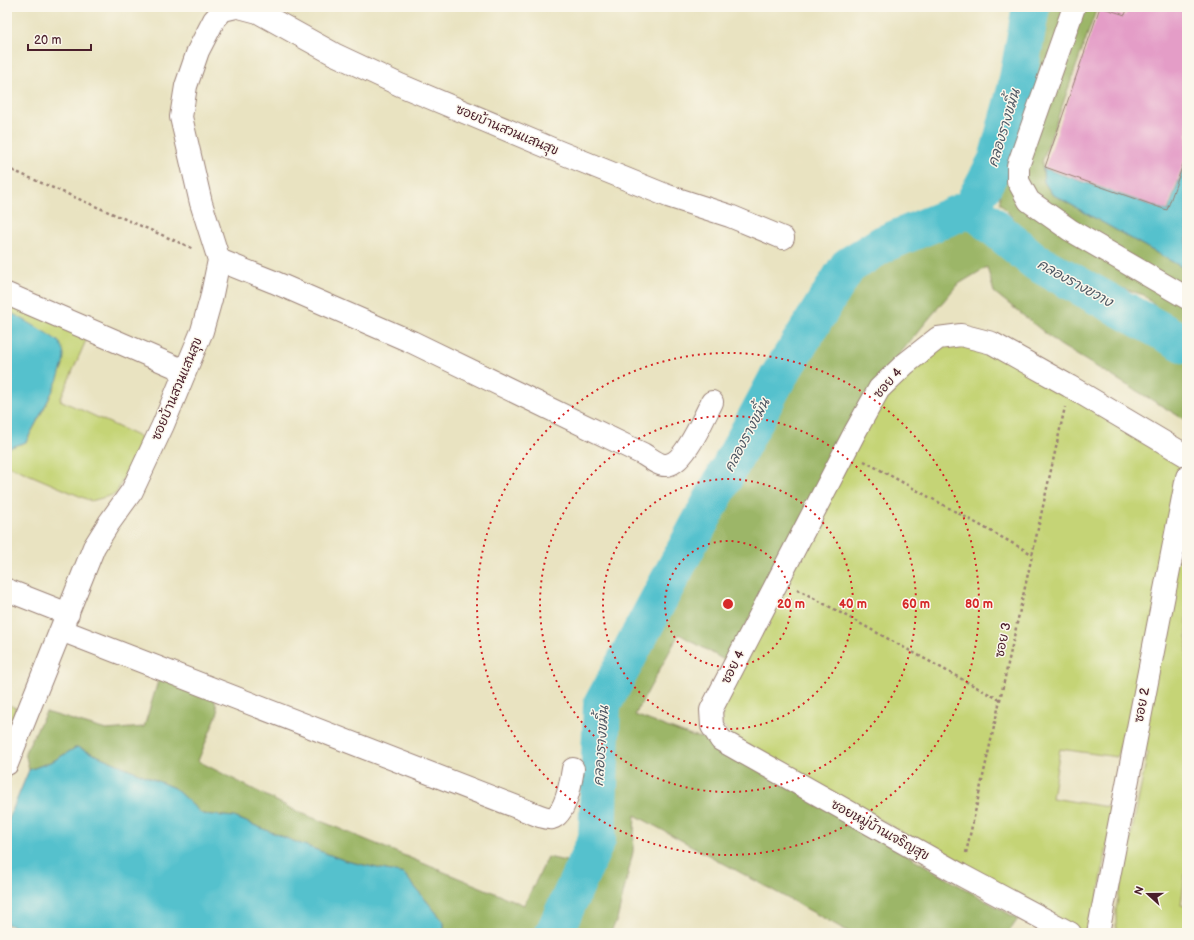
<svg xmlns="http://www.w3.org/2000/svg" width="1194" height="940" font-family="'Balsamiq Sans','Playpen Sans Thai',sans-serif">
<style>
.green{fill:#c5d476;stroke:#887a50}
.forest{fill:#9cb667;stroke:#736a49}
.water{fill:#55c1cd;stroke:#50707c}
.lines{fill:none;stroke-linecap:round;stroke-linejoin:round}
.river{stroke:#55c1cd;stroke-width:38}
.building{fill:#e49dc7}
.minor-casing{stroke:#9a8176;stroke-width:24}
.path{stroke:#9a8176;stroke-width:2.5;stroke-dasharray:3 3;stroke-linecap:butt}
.minor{stroke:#fff;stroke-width:22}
.ring{fill:none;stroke:#d62828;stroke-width:2;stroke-dasharray:2 4}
.labels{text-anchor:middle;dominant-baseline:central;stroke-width:3;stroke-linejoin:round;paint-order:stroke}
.street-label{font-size:13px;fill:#4a1f2b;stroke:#fbf7ec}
.water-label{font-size:14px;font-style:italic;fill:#4e5864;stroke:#fbf7ec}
.centre{fill:#d62828;stroke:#fbf7ec;stroke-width:2}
.ring-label{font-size:12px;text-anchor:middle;font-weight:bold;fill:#d62828;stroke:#fbf7ec;stroke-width:3;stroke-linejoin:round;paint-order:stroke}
</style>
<rect width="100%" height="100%" fill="#fbf7ec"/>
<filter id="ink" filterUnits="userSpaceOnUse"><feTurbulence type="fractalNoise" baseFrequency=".025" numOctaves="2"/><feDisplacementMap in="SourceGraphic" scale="8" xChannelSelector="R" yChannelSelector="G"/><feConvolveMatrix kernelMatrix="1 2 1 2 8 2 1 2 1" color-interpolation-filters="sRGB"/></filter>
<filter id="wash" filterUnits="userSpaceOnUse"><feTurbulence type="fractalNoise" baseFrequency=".012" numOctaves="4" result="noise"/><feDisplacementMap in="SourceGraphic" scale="16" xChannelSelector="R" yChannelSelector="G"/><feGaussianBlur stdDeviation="0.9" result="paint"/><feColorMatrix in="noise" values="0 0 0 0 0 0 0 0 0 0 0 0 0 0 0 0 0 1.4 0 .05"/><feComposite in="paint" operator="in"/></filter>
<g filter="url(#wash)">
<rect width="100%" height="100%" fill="#e9e3c1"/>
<!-- green -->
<path class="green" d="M7,301L87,338L60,400L142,438L116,494L91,501L7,465V448L26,442L49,399L63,365L59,342L19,317L7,311Z
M964,341L997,352L1187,462V860L1181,905L1187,906V933H1116V909L1148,752L1121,742L1117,757L1060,749L1052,798L1114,808L1094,920L1086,931H1077L735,738L722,724V707L882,397L937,345Z
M7,704L16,708L7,730Z"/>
<!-- forest -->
<path class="forest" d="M1039,7H1099L1097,8L1042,162L1044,182L1052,194L1187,270V327L1170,321L1144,295L1070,272L1045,256L1000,203L999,175L1033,61Z
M963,223L1000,241L1187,352V421L1060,345L994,292L987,267L957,285L887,369L726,661L679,634L635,715L691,736L709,739L972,893L1018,919L1008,933H851L635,815L633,852L617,920L610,933H565L571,926L593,873L610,820L611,707L640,643L774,401L854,274L924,233Z
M159,678L214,698L218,712L198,761L294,810L524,905L548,857L574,863L537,933H444V922L404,874L346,861L288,839L234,817L202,814L174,788L77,747L53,761L29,770L25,752L46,712L106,730L144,727Z"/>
<!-- water -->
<path class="water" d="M1187,158V270L1052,194L1044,182L1043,168L1168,211Z
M7,311C16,315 55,337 60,343C61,346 64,351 64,355C64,376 36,422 26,442L9,448H7Z
M77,747L174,788L202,814L234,817L288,839L346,861L404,874L444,922V933H30L7,924V823L29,770L53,761Z"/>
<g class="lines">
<!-- river -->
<path class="river" d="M971,208L1036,262L1187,345
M554,933L597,839L602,705L777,379L848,266L883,244L971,208L997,160L1016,89L1031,7"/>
</g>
<g id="blocks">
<!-- building -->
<path class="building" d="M1100,7L1125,15L1128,7H1187V153L1167,210L1045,167Z"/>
</g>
</g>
<g filter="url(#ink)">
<use href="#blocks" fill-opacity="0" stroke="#9a8176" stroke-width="1"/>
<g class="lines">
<!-- minor casing -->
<g class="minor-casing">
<path id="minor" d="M239,7L258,12L334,54L400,85L557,151L668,196L730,216L783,238
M1074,7L1018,166V181L1029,201L1070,230L1187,298
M219,260L274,282L412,342L643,454C650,458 658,465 665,465C684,466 704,417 712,402
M7,294L185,371
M7,590L68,614
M61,630L540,816C544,817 548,819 552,818C566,814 571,781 573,769
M7,764L94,547L109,523L132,491L163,425L202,331L211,299L219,260L201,203L181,117L186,86L198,51L214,20L223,10L236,7
M1070,933L961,875L721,740L712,726L711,710L855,432L879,389L905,364L938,338L961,335L992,343L1069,386L1187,456
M1098,933L1187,477"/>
</g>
<!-- path -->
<path class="path" d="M7,168L192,248
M864,461L1032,554
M797,589L1000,700
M966,853L1065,407"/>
<!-- minor -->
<use href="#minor" class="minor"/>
</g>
</g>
<!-- distance rings -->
<g class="ring">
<circle cx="728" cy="604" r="63"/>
<circle cx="728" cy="604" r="125"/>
<circle cx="728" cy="604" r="188"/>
<circle cx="728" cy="604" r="251"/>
</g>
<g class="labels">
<!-- street labels -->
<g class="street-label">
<text transform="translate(507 130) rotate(23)">ซอยบ้านสวนแสนสุข</text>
<text transform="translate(888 383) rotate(-49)">ซอย 4</text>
<text transform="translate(177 389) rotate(-67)">ซอยบ้านสวนแสนสุข</text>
<text transform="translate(1003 640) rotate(-78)">ซอย 3</text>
<text transform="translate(733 667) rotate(-63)">ซอย 4</text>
<text transform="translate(1142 705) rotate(-79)">ซอย 2</text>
<text transform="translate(880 830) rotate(29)">ซอยหมู่บ้านเจริญสุข</text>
</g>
<!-- water labels -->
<g class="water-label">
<text transform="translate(1004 128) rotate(-73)">คลองรางขมิ้น</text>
<text transform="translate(1075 283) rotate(29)">คลองรางขวาง</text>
<text transform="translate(747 435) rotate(-62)">คลองรางขมิ้น</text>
<text transform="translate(601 746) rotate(-86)">คลองรางขมิ้น</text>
</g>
</g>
<circle cx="728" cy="604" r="6" class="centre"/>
<g class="ring-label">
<text x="791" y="608">20 m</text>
<text x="853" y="608">40 m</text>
<text x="916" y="608">60 m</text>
<text x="979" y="608">80 m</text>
</g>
<!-- margin -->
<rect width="1194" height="940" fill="none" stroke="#fbf7ec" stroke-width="24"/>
<!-- north arrow -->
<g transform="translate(1148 894) rotate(291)" stroke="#fbf7ec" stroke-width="3" paint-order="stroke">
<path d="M0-3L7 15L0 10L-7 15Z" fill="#4a1f2b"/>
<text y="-6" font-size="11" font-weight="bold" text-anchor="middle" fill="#4a1f2b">N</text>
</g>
<!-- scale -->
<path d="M28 44v6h63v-6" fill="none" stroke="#4a1f2b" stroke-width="2"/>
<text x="34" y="44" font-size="12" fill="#4a1f2b" stroke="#fbf7ec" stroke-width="3" paint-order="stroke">20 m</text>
</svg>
